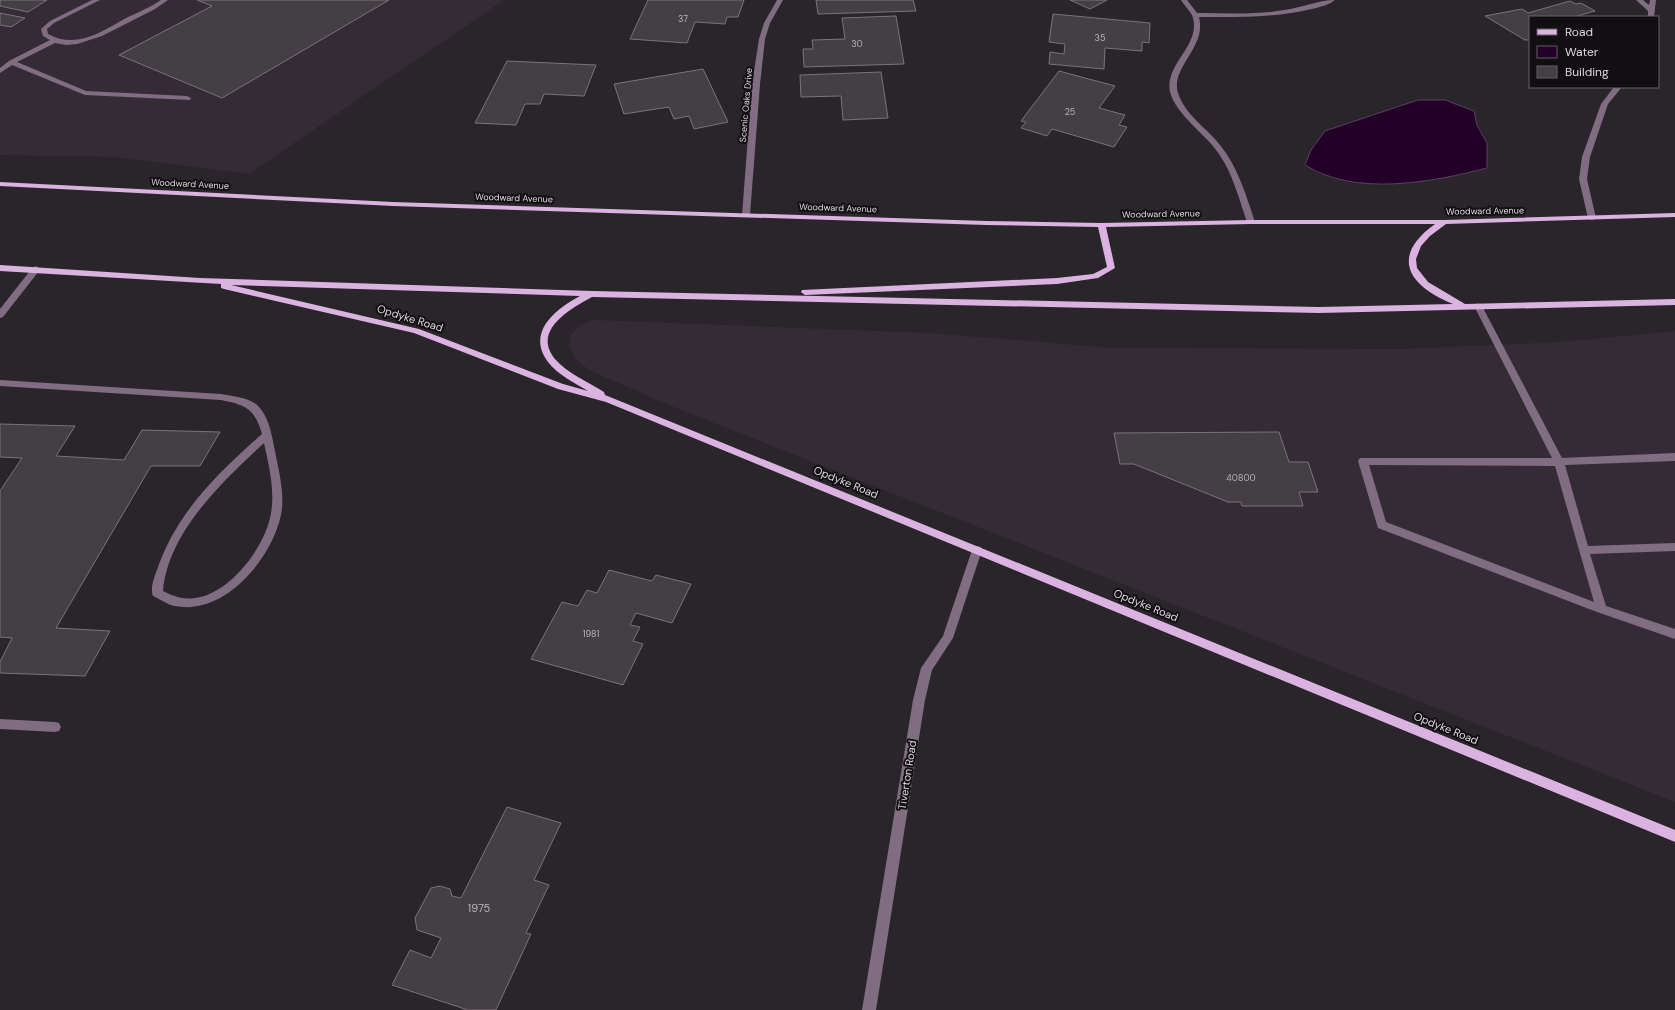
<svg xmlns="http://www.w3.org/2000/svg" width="1675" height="1010" font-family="'DM Sans',sans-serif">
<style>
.built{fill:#352b36}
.water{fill:#220028;stroke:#5a415f}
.building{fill:#443e45;stroke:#7a737b}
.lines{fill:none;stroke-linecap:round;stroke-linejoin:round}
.minor{fill:#806d82;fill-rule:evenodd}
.major{fill:#dbb3e0;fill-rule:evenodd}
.labels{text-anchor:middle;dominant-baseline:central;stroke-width:4;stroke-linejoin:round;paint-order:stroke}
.number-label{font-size:9px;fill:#b8b3b8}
.far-street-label{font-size:9px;fill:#dedade;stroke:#110f12}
.street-label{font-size:11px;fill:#dedade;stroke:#110f12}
.near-number-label{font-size:11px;fill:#b8b3b8}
</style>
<rect width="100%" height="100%" fill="#2a242b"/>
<!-- built -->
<path class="built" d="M0,0H504L249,174L115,157L0,155Z
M594,320L930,333L1112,348L1402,349L1561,342L1675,331V802L671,406L589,370L576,359L569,345L571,334L582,324Z"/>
<!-- water -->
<path class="water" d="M1418,100H1445L1474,111L1477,125L1487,143V168C1433,182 1355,197 1305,165L1311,150L1325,131Z"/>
<!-- building -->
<path class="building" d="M0,0H47L28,12L0,6Z
M197,0H389L222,98L119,55L212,6Z
M648,0H744L738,17H727L725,24L695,22L687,43L630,39Z
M816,0H913L916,11L818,14Z
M1070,0H1107L1090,9Z
M1570,1L1576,4L1581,3L1595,11L1574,17H1530V40H1525L1485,16L1522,9L1528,13Z
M0,13L25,18L11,27L0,25Z
M1053,14L1150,23L1149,43L1142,42V51L1105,48L1104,69L1049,64L1050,52L1064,54L1065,44L1049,42Z
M896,16L904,64L804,67L803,49H813L812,40L845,39L842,18Z
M507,61L596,65L584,96L544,94L540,104H525L516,125L475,123Z
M703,69L728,122L694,129L689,116L674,119L669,107L624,114L614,84Z
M1059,71L1115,86L1099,108L1125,115L1119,125L1127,127L1114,147L1052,129L1047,136L1021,128L1026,122L1021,121Z
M881,72L888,118L843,120L841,96L801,97L800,75Z
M0,424L75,426L56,456L124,460L142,430L220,432L200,466H151L56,628L110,631L85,676L0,673V662L12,638L0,637V491L22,458L0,457Z
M1279,432L1289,462H1308L1318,492H1299L1303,506H1242L1241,502H1228L1134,464H1120L1114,433Z
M609,570L652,581L656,575L691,584L672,623L636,613L630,625L640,627L633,641L643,644L623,685L531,659L562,602L578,606L587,590L597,593Z
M507,807L561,823L534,880L549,885L526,933L531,934L496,1010H468L392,985L410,950L431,958L441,938L417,930L415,918L431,888L440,886L450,889L452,896L461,898Z"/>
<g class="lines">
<!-- minor -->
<path class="minor" d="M92,0H100L54,23L47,29L48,34C77,50 102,31 128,17C139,12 151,7 161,0H168L155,9L102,36L77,44L66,45L55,43L17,62L86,91L187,96L191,98L190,100L85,95L12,65L0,73V68L9,61L50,40L43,36L41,29L50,21Z
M777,0H783L770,23L765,39L760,84L750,215L746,217L742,215L752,84L759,39L764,23Z
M1181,0H1187L1197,13C1226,13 1255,15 1284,10C1301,8 1318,0 1335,0C1329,5 1320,7 1312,9C1275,18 1237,17 1199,17C1207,48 1170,67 1178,93C1185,115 1207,128 1220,145C1238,167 1246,195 1255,222L1254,224H1251L1247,222C1239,199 1233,174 1219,154C1206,134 1176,115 1170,92C1164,63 1203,45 1192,15C1189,10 1184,5 1181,0Z
M1636,0H1643L1649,5L1650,0H1656L1654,17H1648V11Z
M1614,87H1622L1608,104L1590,157L1587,179L1596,218L1592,220L1588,218L1579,179L1582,157L1601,104Z
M36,266L40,269L39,271L3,317L0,318V309L33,267Z
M1478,303L1482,306L1562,458L1675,453V461L1565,465L1588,546L1675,543V551L1590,554L1606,606L1675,629V639L1597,612L1378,528L1358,461L1360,458H1552L1474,306ZM1369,465L1555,466L1594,602L1386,522Z
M0,380L221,394C232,396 246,397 256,404C269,415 272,436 275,451C279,472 285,494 281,515C272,558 225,616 175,606C168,605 160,599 153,596C150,589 154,577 157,570C176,513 218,473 262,434C255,409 246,405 221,400L0,386ZM264,443C269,466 275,490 271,513C266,546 230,594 195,598C183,600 173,596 163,591C168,532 223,481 264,443Z
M977,546L981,547L982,550L953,638L932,670L925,700L876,1010H862L913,700L921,668L943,636L972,550L973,547Z
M0,719L55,722L59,723L61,727L59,731L55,732L0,729Z"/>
<!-- major -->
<path class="major" d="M0,182L393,202L986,221L1101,223L1251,220H1444L1675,213V217L1446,224L1430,236L1421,246L1416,259L1417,268L1428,282L1465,304L1675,299V305L1319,313L592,297C572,308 531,330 555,359C567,373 588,382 604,392L605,395L1675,830V842L606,402L558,389L414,333L224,289L221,288V284L0,271V265L200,278L592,291L1319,307L1453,304C1409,286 1389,257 1435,224H1251L1106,227L1115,268L1098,278L1057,284L805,295L801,292L802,290L1057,278L1093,274L1107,267L1098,227L986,225L393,206L0,186ZM231,285L580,296C555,309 526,333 548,362C558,375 575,383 588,391L563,384L419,329Z"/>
</g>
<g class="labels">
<!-- number labels -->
<g class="number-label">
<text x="683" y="19">37</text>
<text x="1100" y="38">35</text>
<text x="857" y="44">30</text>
<text x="1070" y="112">25</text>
<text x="1241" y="478">40800</text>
<text x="591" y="634">1981</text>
</g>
<!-- far-street labels -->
<g class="far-street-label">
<text transform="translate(746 105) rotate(-85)">Scenic Oaks Drive</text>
<text transform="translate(190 184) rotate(3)">Woodward Avenue</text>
<text transform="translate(514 198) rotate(2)">Woodward Avenue</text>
<text transform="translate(838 208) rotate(2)">Woodward Avenue</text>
<text transform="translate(1485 211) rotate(-1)">Woodward Avenue</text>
<text transform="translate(1161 214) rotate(-1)">Woodward Avenue</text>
</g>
<!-- street labels -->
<g class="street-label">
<text transform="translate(410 318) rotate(17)">Opdyke Road</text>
<text transform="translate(846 482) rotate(22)">Opdyke Road</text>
<text transform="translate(1146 605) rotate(22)">Opdyke Road</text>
<text transform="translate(1446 728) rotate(22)">Opdyke Road</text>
<text transform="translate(907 775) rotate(-81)">Tiverton Road</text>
</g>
<!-- near-number labels -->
<g class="near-number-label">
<text x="479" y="908">1975</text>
</g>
</g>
<!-- legend -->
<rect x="1529" y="16" width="130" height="72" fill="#110f12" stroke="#636064"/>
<rect x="1537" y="29" width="20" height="6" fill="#dbb3e0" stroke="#636064"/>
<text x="1565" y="36" font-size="12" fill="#dedade">Road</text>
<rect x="1537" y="46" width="20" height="12" fill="#220028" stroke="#636064"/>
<text x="1565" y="56" font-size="12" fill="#dedade">Water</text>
<rect x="1537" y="66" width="20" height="12" fill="#443e45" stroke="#636064"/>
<text x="1565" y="76" font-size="12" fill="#dedade">Building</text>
</svg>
